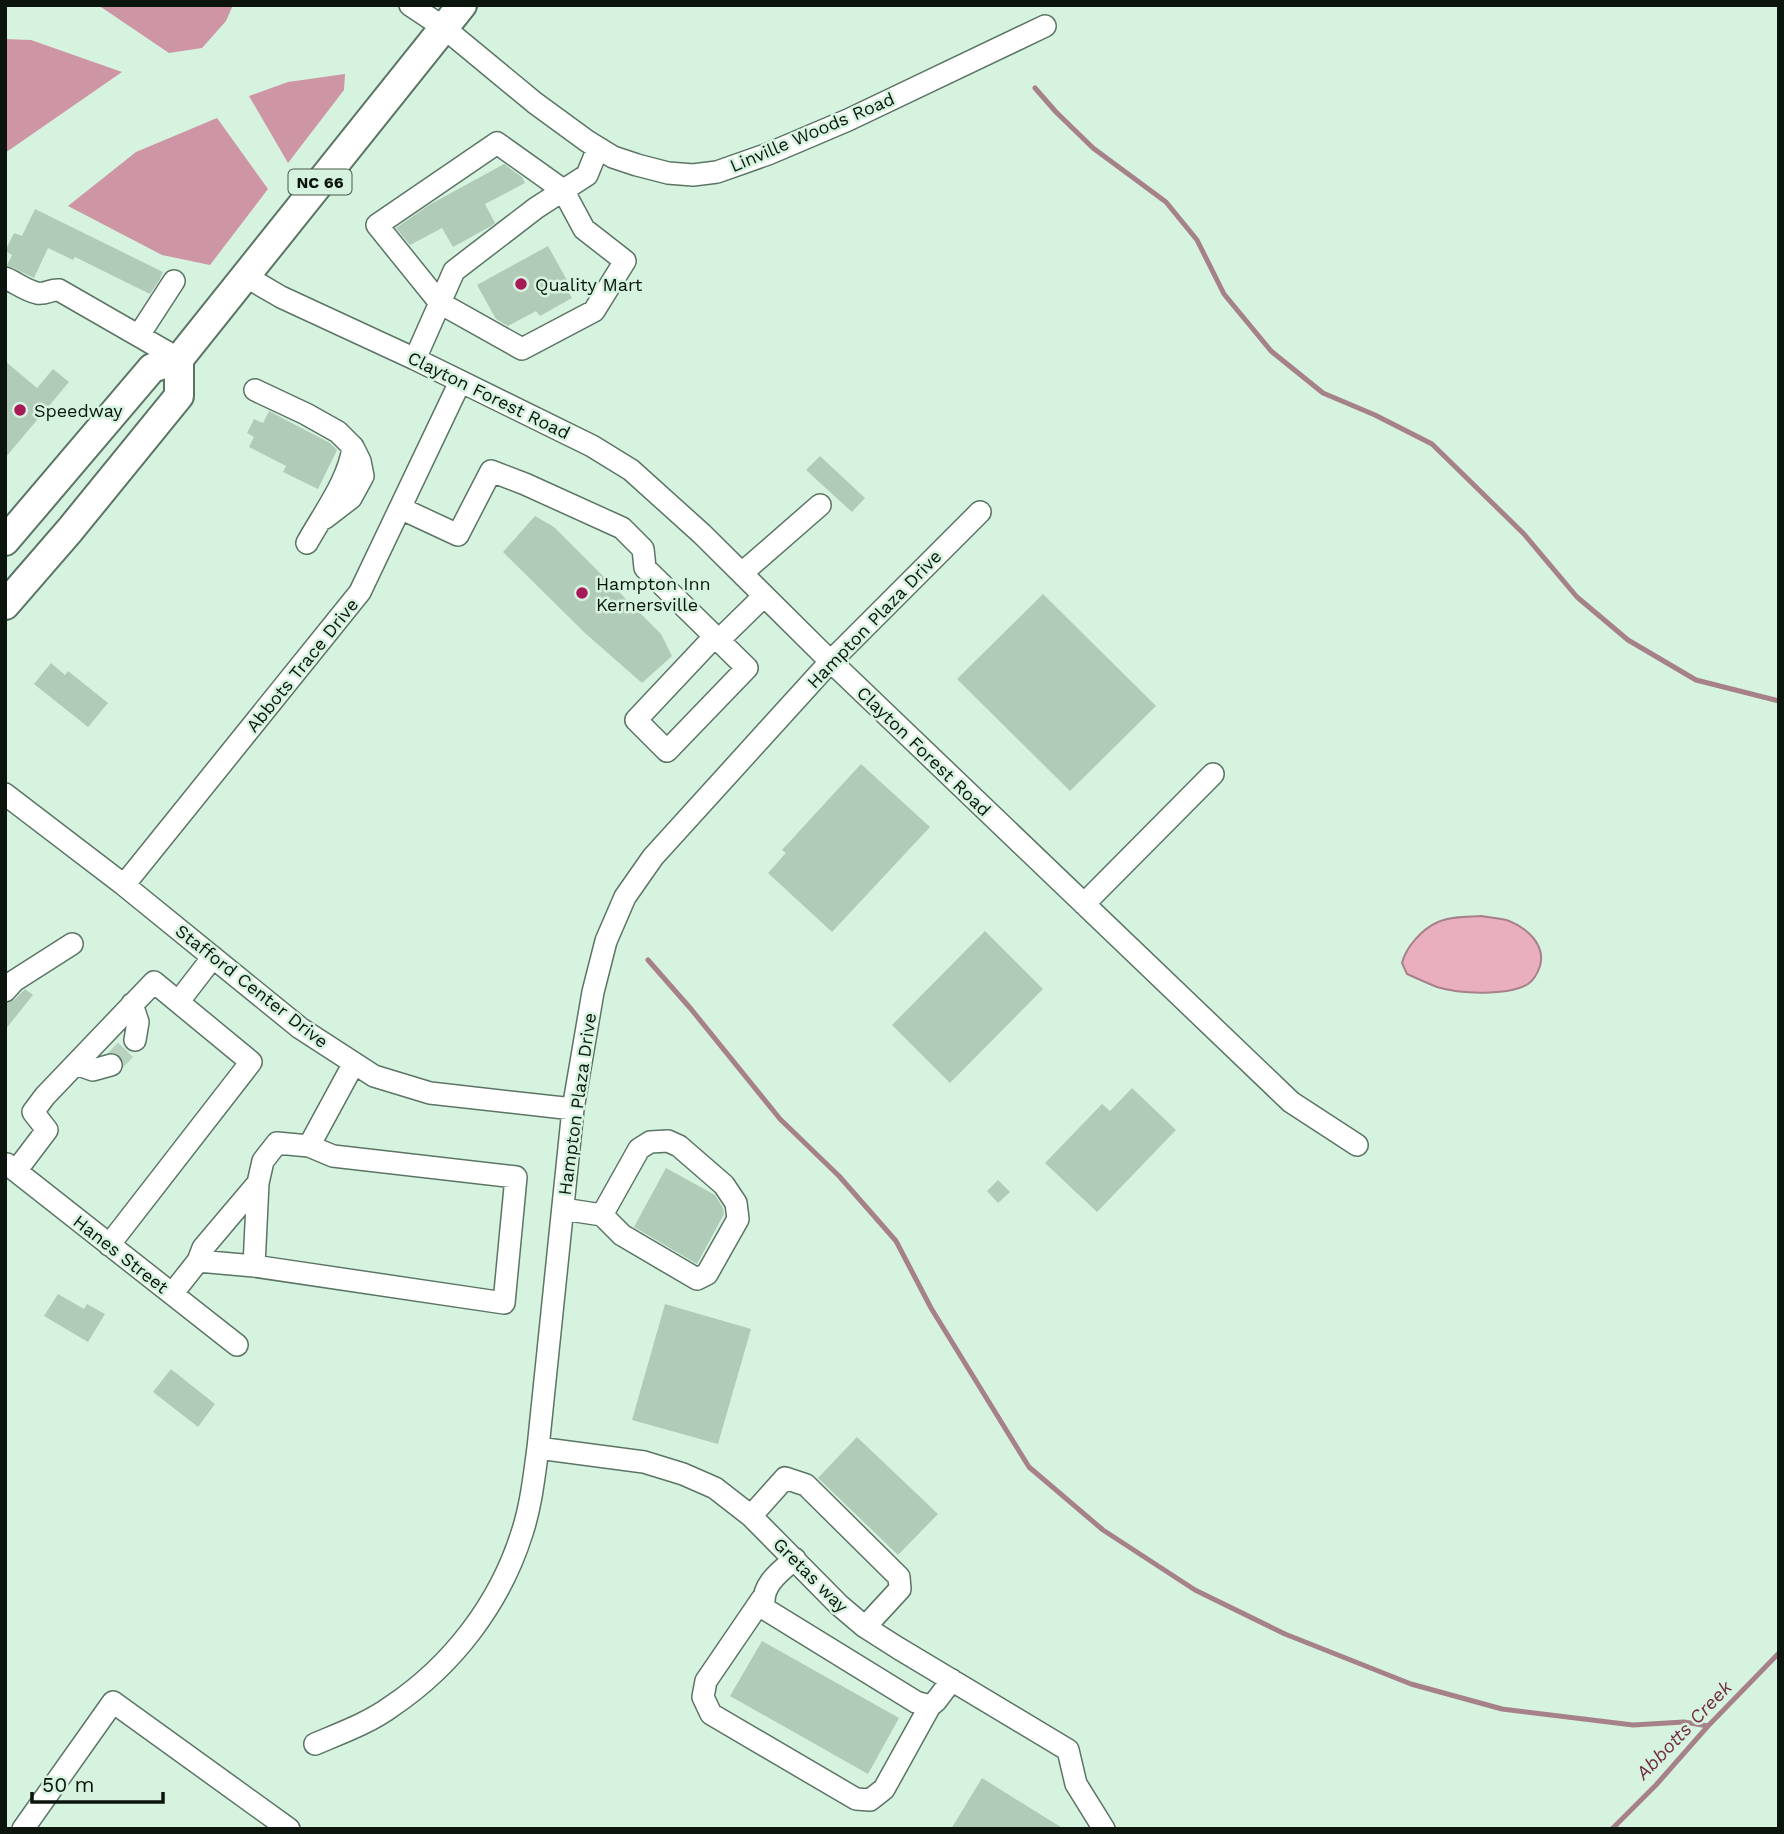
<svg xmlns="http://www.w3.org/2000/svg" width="1784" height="1834" font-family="'Work Sans',sans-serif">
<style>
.forest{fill:#ce95a4}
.water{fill:#eaafbe;stroke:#a78189;stroke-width:2}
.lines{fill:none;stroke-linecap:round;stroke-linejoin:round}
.stream{stroke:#a78189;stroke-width:5}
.building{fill:#b0ccb9}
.minor-tunnel{stroke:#b8d2c0;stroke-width:21;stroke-dasharray:21 10;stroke-linecap:butt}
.minor-casing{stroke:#5b7564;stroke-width:24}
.major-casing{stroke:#5b7564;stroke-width:32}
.minor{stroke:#fff;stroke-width:21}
.major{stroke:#fff;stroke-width:28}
.poi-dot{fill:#a81957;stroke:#d6f3df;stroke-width:2.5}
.labels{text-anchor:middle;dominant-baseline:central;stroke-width:5;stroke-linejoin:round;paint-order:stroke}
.shield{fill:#d6f3df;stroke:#48584d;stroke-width:2}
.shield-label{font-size:16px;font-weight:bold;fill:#0b150e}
.street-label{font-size:18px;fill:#0b150e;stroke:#d6f3df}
.poi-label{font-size:18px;fill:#0b150e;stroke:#d6f3df;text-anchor:start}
.water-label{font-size:19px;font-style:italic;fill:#732d45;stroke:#d6f3df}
</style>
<rect width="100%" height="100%" fill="#d6f3df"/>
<!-- forest -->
<path class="forest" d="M98,5H233L226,21L202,48L169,53Z
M5,39L31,40L122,72L5,153Z
M345,74L344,90L288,163L249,96L288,82Z
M217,118L268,189L210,265L162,255L68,206L136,152Z"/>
<!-- water -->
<path class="water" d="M1482,916C1490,918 1501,918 1509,921C1527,928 1546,945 1540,966C1538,972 1534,980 1528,984C1508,996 1459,994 1437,987C1427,983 1416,978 1407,974L1402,963C1406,947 1422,929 1438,922C1451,916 1468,917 1482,916Z"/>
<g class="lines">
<!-- stream -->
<path class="stream" d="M1035,88L1056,112L1093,148L1166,202L1197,240L1224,294L1271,351L1323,393L1375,415L1432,444L1524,534L1577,597L1628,640L1696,680L1779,701
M648,960L691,1009L780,1119L839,1176L896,1241L931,1308L1029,1467L1103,1530L1195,1590L1285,1634L1411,1684L1502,1709L1633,1725L1684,1722L1708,1726
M1612,1829L1656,1785L1708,1726L1779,1653"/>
</g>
<!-- building -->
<path class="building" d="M504,164L522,177L525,183L485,204L495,223L491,226L453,247L442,228L410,245L396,228L429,205Z
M35,209L163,272L160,279L150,294L75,257L73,260L48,248L34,278L7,265L12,255L5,251L14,233L22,236Z
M548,246L573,291L569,293L572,298L540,316L536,311L508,326L496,319L477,285Z
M5,361L37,388L53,369L69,382L5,458Z
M269,411L330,443L337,450L318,489L283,472L286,466L249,447L254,437L247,433L254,419L263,423Z
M820,456L865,498L852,512L806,470Z
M535,516L554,527L661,634L672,656L642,683L586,634L503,552Z
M1043,594L1156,706L1070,791L957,679Z
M51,663L65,675L68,671L108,703L88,727L34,684Z
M861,764L930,827L832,932L768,873L786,853L782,850Z
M985,931L1043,989L950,1083L892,1025Z
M25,989L33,995L5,1030V1004L14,1000Z
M1132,1088L1176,1130L1097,1212L1045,1163L1102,1104L1110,1111Z
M666,1168L715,1195L723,1208L724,1214L697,1264L634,1227Z
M998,1180L1010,1192L998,1203L987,1191Z
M58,1294L84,1309L87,1304L105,1314L88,1342L44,1316Z
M665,1304L751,1329L718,1444L632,1420Z
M171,1369L215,1404L198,1427L153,1392Z
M857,1437L938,1514L898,1555L818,1478Z
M762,1641L899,1718L868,1774L730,1696Z
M982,1778L1064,1829H951Z"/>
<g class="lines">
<!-- minor-tunnel -->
<path class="minor-tunnel" d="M111,1065L135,1040"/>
<!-- minor casing -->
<g class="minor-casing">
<path id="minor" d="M410,5L443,27L535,103L587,141L613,157L637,165L668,173L693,175L717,172L768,154L848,120L1045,26
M497,143L563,190L584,229L625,261L594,311L522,349L440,303L377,225Z
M245,276L281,297L415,359L592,446L631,470L702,534L821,652L1291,1102L1357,1145
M5,278C15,282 26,291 37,293C45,295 51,289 59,290L179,359
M139,335L174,281
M415,359L454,271L536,208L587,175L598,148
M255,390L306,414L338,432L353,447C349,480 323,514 307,543
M400,508L458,535L491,471L525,484L622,528L643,549L645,568L747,668L667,751L636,720L715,636
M325,518L351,498L363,476L360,461L353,447
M742,573L820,505
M719,640L764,596
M5,794L124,885L300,1028L374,1076L430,1093L573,1109
M124,885L360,592L460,382
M1084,904L1213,774
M5,991L14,981L72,944
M179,1001L213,957
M132,1004L138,1022L135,1040
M76,1064L93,1070L111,1065
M7,1164L237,1345
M16,1171L47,1130L33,1112L45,1096L154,982L251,1062L109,1245
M563,1209L602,1215L622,1235L697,1279L707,1274L738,1219L736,1203L724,1185L679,1146L668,1141L650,1142L639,1149L602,1215
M198,1261L203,1248L258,1183
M254,1266L504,1303L516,1177L333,1156L309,1146
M172,1294L198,1261L254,1266L258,1183L263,1161L277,1143L309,1146L354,1063
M538,1448L644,1462L683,1474L715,1488L751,1516L839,1605L865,1627L898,1648L1068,1750L1076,1784L1104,1829
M751,1516L785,1478L806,1485L899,1577L900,1589L865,1627
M795,1559C779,1572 759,1587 765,1609L916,1702L930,1706L936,1701L952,1680
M762,1599L706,1681L703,1697L711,1714L856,1799L870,1800L884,1789L930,1706
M315,1744C341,1733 369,1723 392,1706C453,1665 500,1603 522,1533C531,1506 534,1477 538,1448L573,1109L593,992L606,941L625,897L653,857L830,662L980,512
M23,1829L113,1702L289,1829"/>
</g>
<!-- major casing -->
<g class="major-casing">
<path id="major" d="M5,541L152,368L179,359L462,5
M5,605L70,530L179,396V359"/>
</g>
<!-- minor -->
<use href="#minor" class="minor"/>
<!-- major -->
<use href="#major" class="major"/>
</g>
<!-- markers -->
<g class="poi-dot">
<circle cx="521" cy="284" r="7"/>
<circle cx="20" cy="410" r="7"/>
<circle cx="582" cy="593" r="7"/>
</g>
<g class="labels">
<!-- shield labels -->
<rect class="shield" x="288.5" y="169.5" width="63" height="25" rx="5"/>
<g class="shield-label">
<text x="320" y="182">NC 66</text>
</g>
<!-- street labels -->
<g class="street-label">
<text transform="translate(812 132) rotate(-23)">Linville Woods Road</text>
<text transform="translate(489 395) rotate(26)">Clayton Forest Road</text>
<text transform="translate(874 619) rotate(-46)">Hampton Plaza Drive</text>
<text transform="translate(302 665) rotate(-51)">Abbots Trace Drive</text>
<text transform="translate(924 751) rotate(44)">Clayton Forest Road</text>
<text transform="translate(252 986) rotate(38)">Stafford Center Drive</text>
<text transform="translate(577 1104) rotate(-82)">Hampton Plaza Drive</text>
<text transform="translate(121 1254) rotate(38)">Hanes Street</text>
<text transform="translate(811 1575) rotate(45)">Gretas way</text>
</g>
<!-- poi labels -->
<g class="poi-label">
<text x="535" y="284">Quality Mart</text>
<text x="34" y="410">Speedway</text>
<text x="596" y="583">Hampton Inn<tspan x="596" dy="21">Kernersville</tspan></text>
</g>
<!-- water labels -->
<g class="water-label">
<text transform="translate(1684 1730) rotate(-46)">Abbotts Creek</text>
</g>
</g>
<!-- border -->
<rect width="1784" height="1834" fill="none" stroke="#0b150e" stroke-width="14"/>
<!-- scale -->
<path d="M32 1792v10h131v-10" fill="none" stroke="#0b150e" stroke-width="3.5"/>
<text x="42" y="1792" font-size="21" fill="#0b150e" stroke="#d6f3df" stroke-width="5" paint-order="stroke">50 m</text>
</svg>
